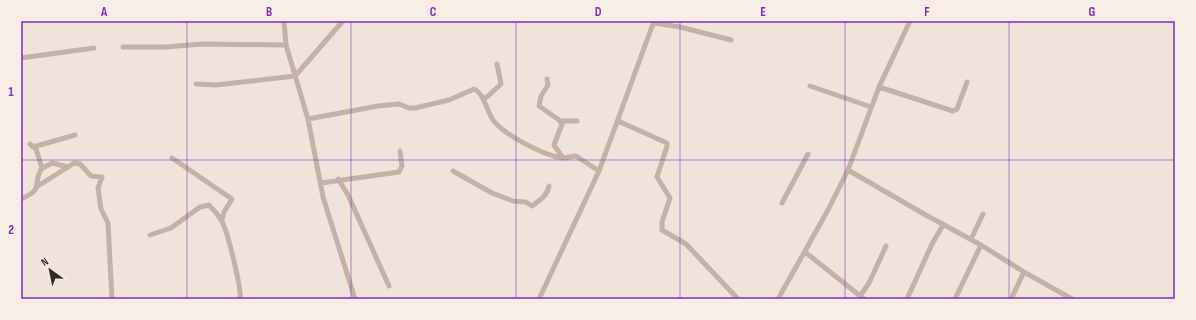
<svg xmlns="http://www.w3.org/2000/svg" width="1196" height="320" font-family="'Sofia Sans Condensed',sans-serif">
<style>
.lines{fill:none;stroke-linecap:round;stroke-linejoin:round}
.minor{stroke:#c5b2a7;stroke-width:5}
.grid{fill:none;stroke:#7b2cbf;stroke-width:1;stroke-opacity:0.55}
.neatline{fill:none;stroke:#7b2cbf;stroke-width:1.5}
.grid-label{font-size:13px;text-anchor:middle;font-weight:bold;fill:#7b2cbf}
</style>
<rect width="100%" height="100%" fill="#efe3da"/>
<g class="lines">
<!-- minor -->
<path class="minor" d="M284,21L286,45L308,119L323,197L355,299
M654,23L680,27L731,40
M123,47H165L203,44L286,45
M21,58L94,48
M547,79L548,85L541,96L539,106L559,120L562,124L554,145L563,158
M196,84L216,85L295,76L343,21
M810,86L871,107
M879,87L953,111L957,109L967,82
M483,99L488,96L501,84L497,64
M308,119L378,106L399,104L409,108H415L449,100L474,89C484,93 487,112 493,120C504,135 545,156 563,158C568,158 571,156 576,156L599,171
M560,121H577
M618,121L667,143V146L657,177L670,198L662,222V230L686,244L738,299
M33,147L75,135
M172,158L232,199L224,212L222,220
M68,167L74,163L80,164L91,176L102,177L98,188L101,209L108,223L112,299
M848,170L924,214L981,245L1024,272L1072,299
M453,171L492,193L513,201L526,202L532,206C540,200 547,196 549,186
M338,179L348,195L389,286
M321,183L399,172L402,166L400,151
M38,186L68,167L52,163L41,169
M21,199C46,188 31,185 42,168L36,149L30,144
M782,203L808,154
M150,235L171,228L200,207L209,205C213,210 218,214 221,220C227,228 242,290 240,299
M971,239L983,214
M805,252L864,299
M860,296L869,283L886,246
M539,299L599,171L654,21
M778,299L828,210L848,170L879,87L910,21
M907,299L932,244L943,225
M955,299L981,245
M1011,299L1024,272"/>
</g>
<!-- grid -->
<path class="grid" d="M187,21V299M351,21V299M516,21V299M680,21V299M845,21V299M1009,21V299M21,160H1175"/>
<!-- border -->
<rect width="1196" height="320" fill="none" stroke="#f7ede6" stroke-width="44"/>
<!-- north arrow -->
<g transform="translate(50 270) rotate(327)" stroke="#f7ede6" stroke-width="3" paint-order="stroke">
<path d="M0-3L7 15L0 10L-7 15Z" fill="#332a27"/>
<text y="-6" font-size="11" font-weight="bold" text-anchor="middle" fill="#332a27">N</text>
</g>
<rect x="22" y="22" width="1152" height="276" class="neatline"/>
<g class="grid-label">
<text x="104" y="16">A</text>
<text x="269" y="16">B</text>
<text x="433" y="16">C</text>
<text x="598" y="16">D</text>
<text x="763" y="16">E</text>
<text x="927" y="16">F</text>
<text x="1092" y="16">G</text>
<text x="11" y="96">1</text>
<text x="11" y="234">2</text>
</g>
</svg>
